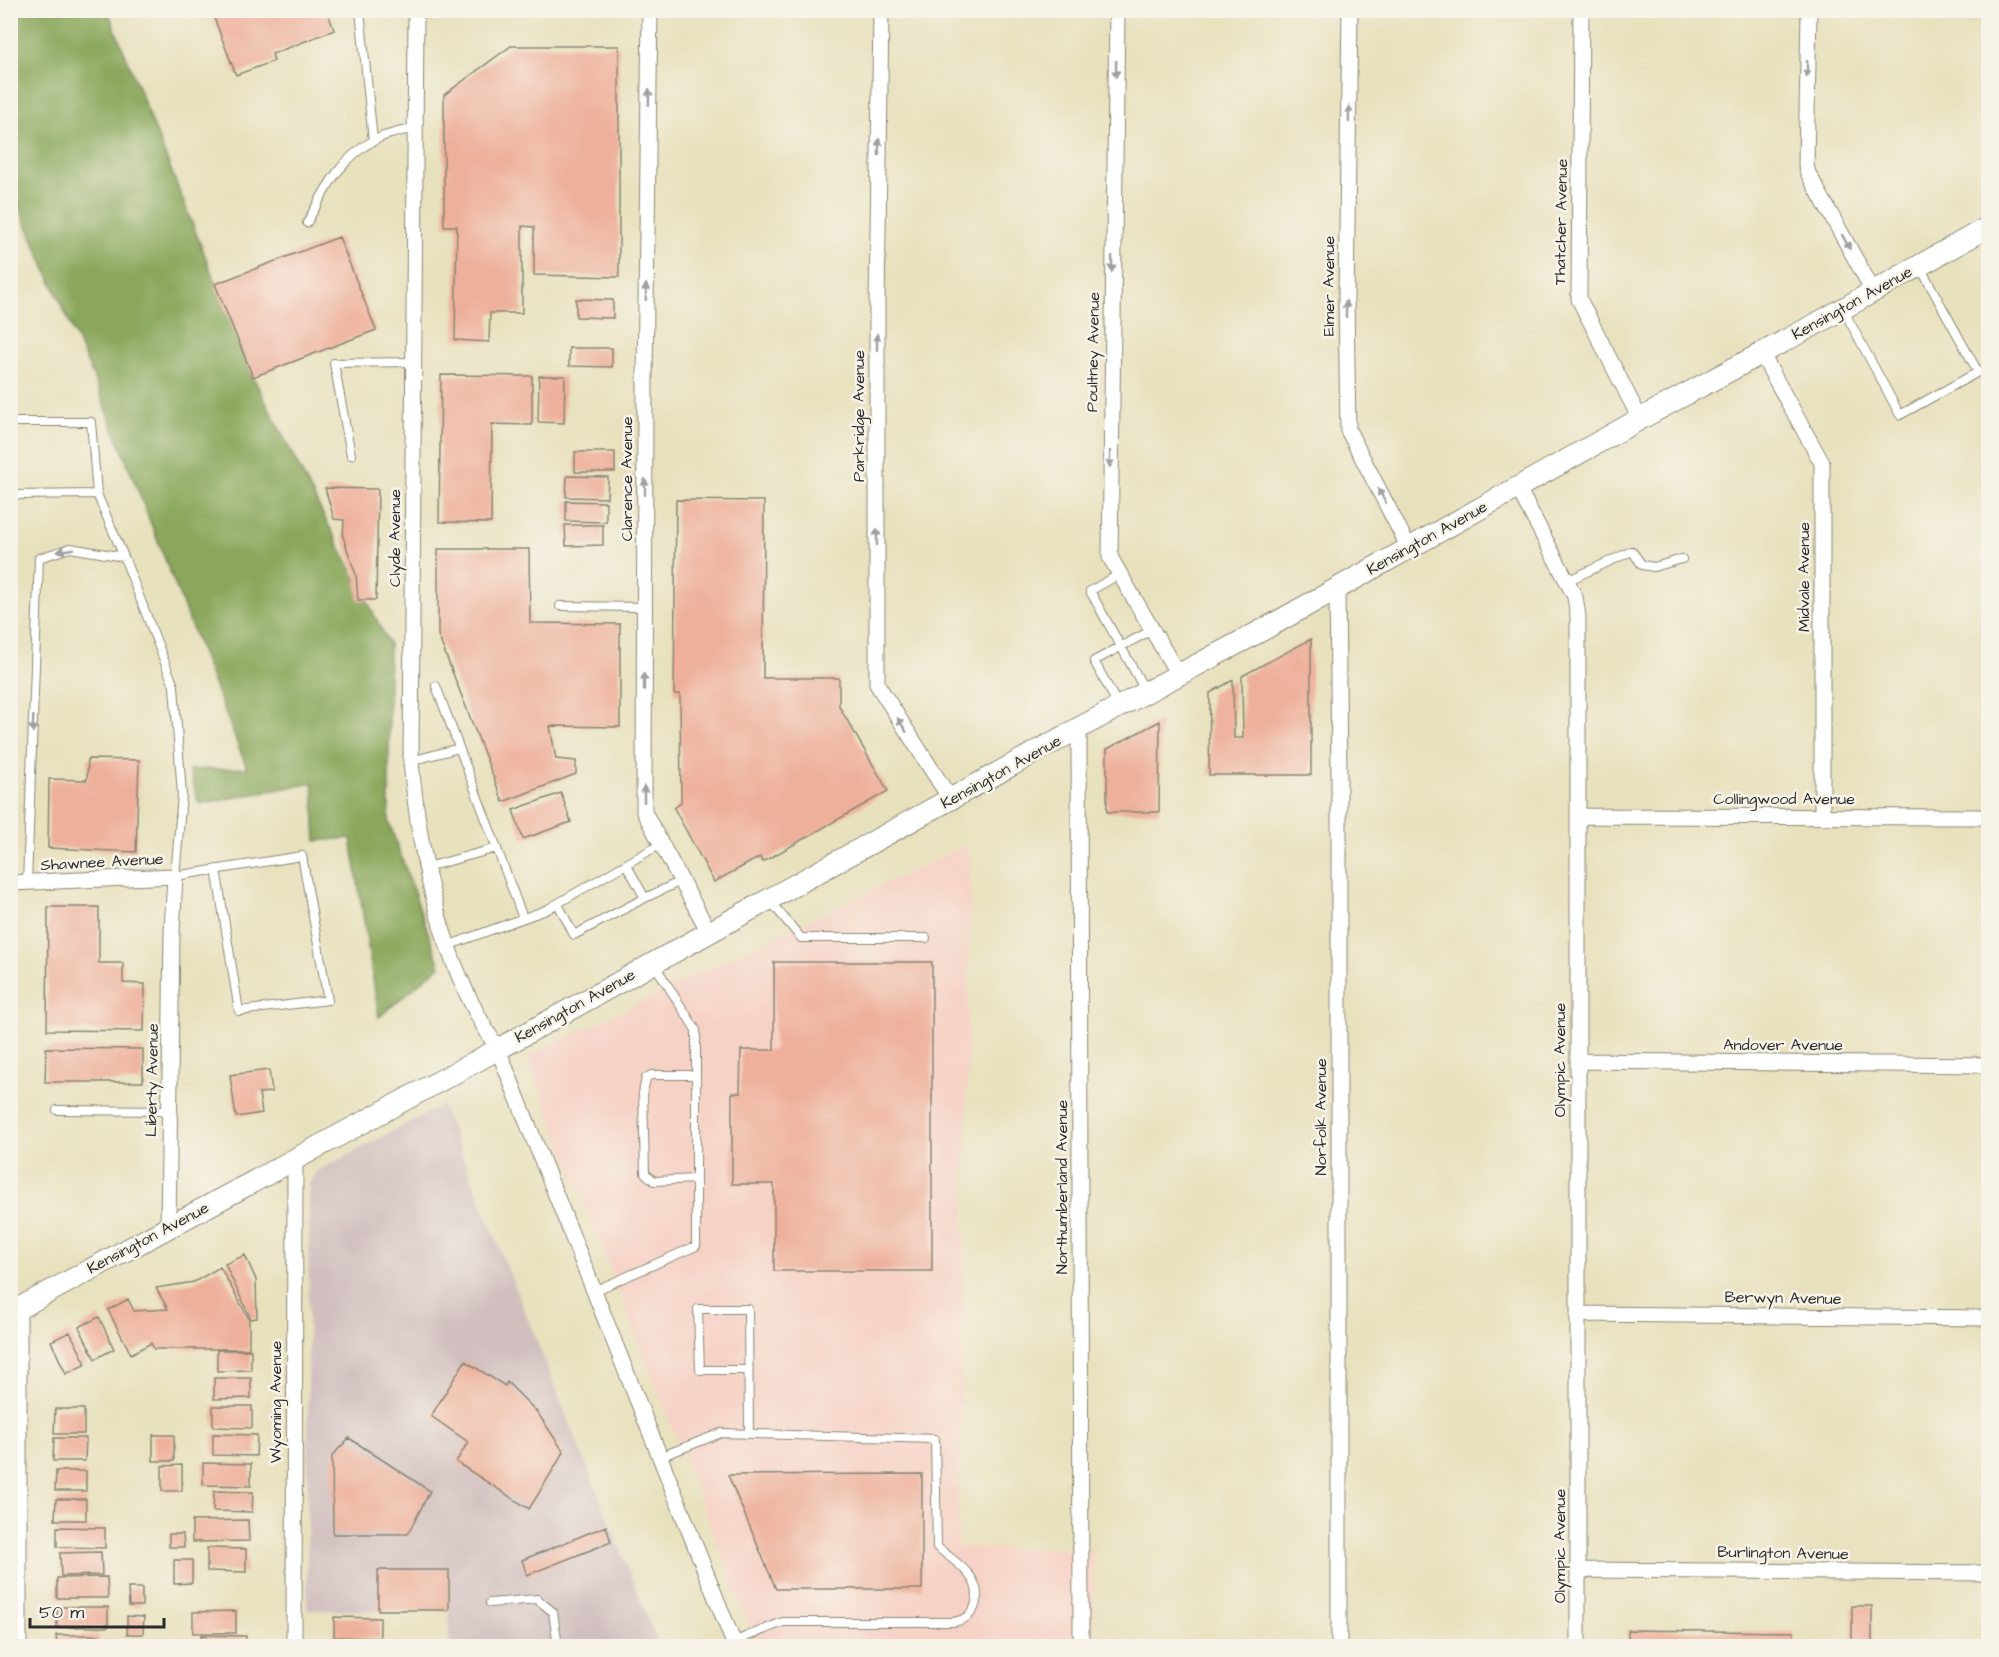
<svg xmlns="http://www.w3.org/2000/svg" width="1999" height="1657" font-family="'Architects Daughter',sans-serif">
<style>
.built{fill:#f6d1c5}
.industrial{fill:#d1bfbf}
.forest{fill:#8aa75b;stroke:#5a6943;stroke-width:1.5}
.building{fill:#eeb09b}
.lines{fill:none;stroke-linecap:round;stroke-linejoin:round}
.lane-casing{stroke:#8a8674;stroke-width:10}
.street-casing{stroke:#8a8674;stroke-width:17}
.secondary-casing{stroke:#8a8674;stroke-width:23}
.lane{stroke:#fff;stroke-width:8}
.street{stroke:#fff;stroke-width:15}
.secondary{stroke:#fff;stroke-width:21}
.oneway{fill:#a0a0a0}
.labels{text-anchor:middle;dominant-baseline:central;stroke-width:5;stroke-linejoin:round;paint-order:stroke}
.street-label{font-size:16px;fill:#2b2b2b;stroke:#f7f3e8}
</style>
<rect width="100%" height="100%" fill="#f7f3e8"/>
<filter id="ink" filterUnits="userSpaceOnUse"><feTurbulence type="fractalNoise" baseFrequency=".0167" numOctaves="2"/><feDisplacementMap in="SourceGraphic" scale="12" xChannelSelector="R" yChannelSelector="G"/><feConvolveMatrix kernelMatrix="1 2 1 2 8 2 1 2 1" color-interpolation-filters="sRGB"/></filter>
<filter id="wash" filterUnits="userSpaceOnUse"><feTurbulence type="fractalNoise" baseFrequency=".008" numOctaves="4" result="noise"/><feDisplacementMap in="SourceGraphic" scale="24" xChannelSelector="R" yChannelSelector="G"/><feGaussianBlur stdDeviation="1.35" result="paint"/><feColorMatrix in="noise" values="0 0 0 0 0 0 0 0 0 0 0 0 0 0 0 0 0 1.4 0 .05"/><feComposite in="paint" operator="in"/></filter>
<g filter="url(#wash)">
<rect width="100%" height="100%" fill="#e8e1be"/>
<!-- built -->
<path class="built" d="M967,844L971,863L958,1547L1093,1550L1095,1646H757L527,1057Z"/>
<!-- industrial -->
<path class="industrial" d="M442,1105L659,1646H449V1611L307,1610L309,1183L316,1172Z"/>
<!-- forest -->
<path class="forest" d="M11,11H108L253,377L389,644V822L440,966L379,1017L351,838L316,841L313,783L199,804L189,770L247,768L93,376L11,190Z"/>
<g id="blocks">
<!-- building -->
<path class="building" d="M211,10H327L334,30L272,54L274,61L236,75Z
M511,46H619V277L534,275V227L522,226V313H490L489,342L455,340L457,226H444V95Z
M339,237L376,330L253,377L215,284Z
M576,299L613,300V318L576,317Z
M569,348H612V367L569,366Z
M441,375L532,376V425L492,424L491,523L439,522Z
M539,376H565L564,423L538,422Z
M575,452H615V472H575Z
M567,476L608,477L607,498L566,497Z
M325,488L378,489L376,600H358L356,575L343,537L344,520L334,519Z
M676,500L764,501L763,678H839V706L888,791L763,862L760,857L714,882L674,808L681,803L680,694H674Z
M566,501L606,502V522L566,521Z
M565,525H603V545L566,546Z
M438,549H529L530,623L620,624V727L550,726L556,759L576,761V774L503,802L438,635Z
M1311,639V775H1209L1210,693L1233,680L1234,738H1243L1242,676Z
M1160,721L1159,812H1107V749Z
M88,759L139,760L136,852L48,848L49,779L87,780Z
M561,793L571,822L523,839L513,810Z
M48,907H99V963H123V983L145,984L144,1031L47,1030Z
M774,962H932V1271H774V1184H732V1093H740L741,1050H774Z
M46,1048L143,1049V1082H45Z
M269,1070L272,1092L259,1093L262,1113L236,1117L230,1075Z
M245,1255L256,1280L257,1318L251,1319L225,1264Z
M220,1267L249,1319V1349H154L151,1343L131,1354L108,1310L128,1299L134,1311L168,1309L156,1288L194,1282Z
M99,1317L114,1349L95,1359L79,1327Z
M70,1332L86,1364L66,1374L51,1341Z
M217,1350H251V1370L217,1371Z
M465,1361L505,1386L507,1382L537,1412L564,1452L529,1509L456,1462L468,1442L431,1416Z
M214,1378H251V1398L214,1399Z
M213,1406H252V1428L213,1427Z
M55,1409H84V1434H54Z
M213,1434L257,1435L256,1456L213,1455Z
M153,1435H174V1461H153Z
M54,1438H86L85,1461H53Z
M349,1438L430,1491L408,1534H333L332,1456Z
M203,1463L251,1464V1486L203,1485Z
M182,1465V1491H162V1466Z
M56,1471H86V1491H55Z
M922,1474V1589H776L728,1475Z
M214,1491L253,1492L252,1512L213,1511Z
M56,1499H86V1520H55Z
M248,1520L249,1541L192,1542V1521Z
M606,1526L611,1542L527,1575L522,1560Z
M57,1527L105,1528V1548L57,1547Z
M169,1534H183L184,1547H169Z
M207,1548L246,1549V1572L207,1571Z
M101,1552L102,1575L61,1576L60,1553Z
M174,1560H192V1583L174,1584Z
M378,1570H449V1610H378Z
M107,1577L108,1598H57V1578Z
M128,1588H142V1606H129Z
M1852,1606H1872V1646H1852Z
M57,1607H108V1627H57Z
M236,1611V1633H193V1612Z
M127,1616L144,1617L143,1634H127Z
M334,1617L380,1618V1638L334,1637Z
M1628,1630L1794,1632V1646H1628Z
M56,1635H99V1646H57Z
M201,1635L246,1636L245,1646H201Z"/>
</g>
</g>
<g filter="url(#ink)">
<use href="#blocks" fill-opacity="0" stroke="#8a8674" stroke-width="1.5"/>
<g class="lines">
<!-- lane casing -->
<g class="lane-casing">
<path id="lane" d="M360,10L373,141
M307,223C325,189 342,155 379,138C390,133 404,131 415,128
M1844,311L1900,415L1978,372L1920,267
M10,422H91L97,494L124,557L174,686L182,795L175,876L302,856L328,1000L239,1011L216,869
M351,455L334,363L414,362
M12,495L97,494
M1120,574L1090,591L1145,690
M1567,581L1632,551L1642,565L1654,567L1682,559
M560,606L645,607
M436,686L523,918
M1118,705L1094,661L1152,630
M411,761L459,748
M427,867L497,848
M27,883L39,558L70,548L124,557
M645,898L681,881
M770,901L801,938H926
M558,904L574,935L645,898L626,864
M447,946L546,910L661,844
M696,1075H651L646,1078L643,1093L645,1173L654,1181L696,1179
M57,1110L169,1111
M594,1291L696,1246V1030L654,964
M749,1370H700L698,1309H748L749,1433
M660,1457L721,1433L935,1439L937,1547C955,1562 985,1578 975,1606C971,1616 964,1620 954,1622H783L733,1642
M490,1603L537,1599L553,1612L558,1646"/>
</g>
<!-- street casing -->
<g class="street-casing">
<path id="street" d="M416,10L411,762C420,861 442,965 498,1049L735,1646
M650,10L645,379L644,812L709,932
M881,10L877,307V684L951,800
M1117,10L1110,557L1179,676
M1350,10L1346,300L1348,430L1409,548
M1581,10L1579,299L1640,419
M1809,10L1806,165L1808,173L1873,291
M1761,353L1822,463V817
M1518,488L1567,581L1575,597L1578,616V1646
M1337,588L1339,773V1646
M1079,728L1081,1646
M1579,816L1988,817
M10,883L175,876L172,932L168,1228
M1578,1061L1988,1065
M19,1308V1646
M1578,1314L1988,1318
M1578,1570L1988,1573
M294,1646L295,1158"/>
</g>
<!-- secondary casing -->
<g class="secondary-casing">
<path id="secondary" d="M10,1313L473,1063L1079,728L1270,626L1640,419L1814,325L1988,227"/>
</g>
<!-- lane -->
<use href="#lane" class="lane"/>
<!-- street -->
<use href="#street" class="street"/>
<!-- secondary -->
<use href="#secondary" class="secondary"/>
</g>
<!-- one-way arrows -->
<defs><path id="oneway-solid" d="M-6-.8H1V-3.2L6.5 0L1 3.2V.8H-6Z" transform="scale(1.5)"/></defs>
<g class="oneway">
<use href="#oneway-solid" transform="translate(1116 69) rotate(91)"/>
<use href="#oneway-solid" transform="translate(1807 69) rotate(91)"/>
<use href="#oneway-solid" transform="translate(649 97) rotate(-89)"/>
<use href="#oneway-solid" transform="translate(1349 114) rotate(-89)"/>
<use href="#oneway-solid" transform="translate(879 147) rotate(-89)"/>
<use href="#oneway-solid" transform="translate(1846 242) rotate(61)"/>
<use href="#oneway-solid" transform="translate(1112 264) rotate(91)"/>
<use href="#oneway-solid" transform="translate(646 292) rotate(-89)"/>
<use href="#oneway-solid" transform="translate(1346 309) rotate(-90)"/>
<use href="#oneway-solid" transform="translate(877 342) rotate(-90)"/>
<use href="#oneway-solid" transform="translate(1110 459) rotate(90)"/>
<use href="#oneway-solid" transform="translate(645 487) rotate(-90)"/>
<use href="#oneway-solid" transform="translate(1382 496) rotate(-118)"/>
<use href="#oneway-solid" transform="translate(877 537) rotate(-90)"/>
<use href="#oneway-solid" transform="translate(66 550) rotate(171)"/>
<use href="#oneway-solid" transform="translate(644 682) rotate(-90)"/>
<use href="#oneway-solid" transform="translate(33 724) rotate(92)"/>
<use href="#oneway-solid" transform="translate(902 725) rotate(-123)"/>
<use href="#oneway-solid" transform="translate(644 794) rotate(-90)"/>
</g>
</g>
<g class="labels">
<!-- street labels -->
<g class="street-label">
<text transform="translate(1561 222) rotate(-89)">Thatcher Avenue</text>
<text transform="translate(1329 286) rotate(-90)">Elmer Avenue</text>
<text transform="translate(1852 303) rotate(-29)">Kensington Avenue</text>
<text transform="translate(1093 352) rotate(-89)">Poultney Avenue</text>
<text transform="translate(859 416) rotate(-90)">Parkridge Avenue</text>
<text transform="translate(627 479) rotate(-90)">Clarence Avenue</text>
<text transform="translate(395 538) rotate(-90)">Clyde Avenue</text>
<text transform="translate(1427 538) rotate(-29)">Kensington Avenue</text>
<text transform="translate(1804 577) rotate(-90)">Midvale Avenue</text>
<text transform="translate(1001 772) rotate(-29)">Kensington Avenue</text>
<text x="1784" y="799">Collingwood Avenue</text>
<text transform="translate(102 862) rotate(-3)">Shawnee Avenue</text>
<text transform="translate(575 1006) rotate(-29)">Kensington Avenue</text>
<text x="1783" y="1045">Andover Avenue</text>
<text transform="translate(1560 1060) rotate(-90)">Olympic Avenue</text>
<text transform="translate(152 1080) rotate(-89)">Liberty Avenue</text>
<text transform="translate(1321 1117) rotate(-90)">Norfolk Avenue</text>
<text transform="translate(1062 1187) rotate(-90)">Northumberland Avenue</text>
<text transform="translate(148 1238) rotate(-28)">Kensington Avenue</text>
<text transform="translate(1783 1298) rotate(1)">Berwyn Avenue</text>
<text transform="translate(276 1402) rotate(-90)">Wyoming Avenue</text>
<text transform="translate(1560 1546) rotate(-90)">Olympic Avenue</text>
<text transform="translate(1783 1553) rotate(1)">Burlington Avenue</text>
</g>
</g>
<!-- margin -->
<rect width="1999" height="1657" fill="none" stroke="#f7f3e8" stroke-width="36"/>
<!-- scale -->
<path d="M30 1618v9h134v-9" fill="none" stroke="#2b2b2b" stroke-width="3"/>
<text x="39" y="1618" font-size="18" fill="#2b2b2b" stroke="#f7f3e8" stroke-width="4.5" paint-order="stroke">50 m</text>
</svg>
